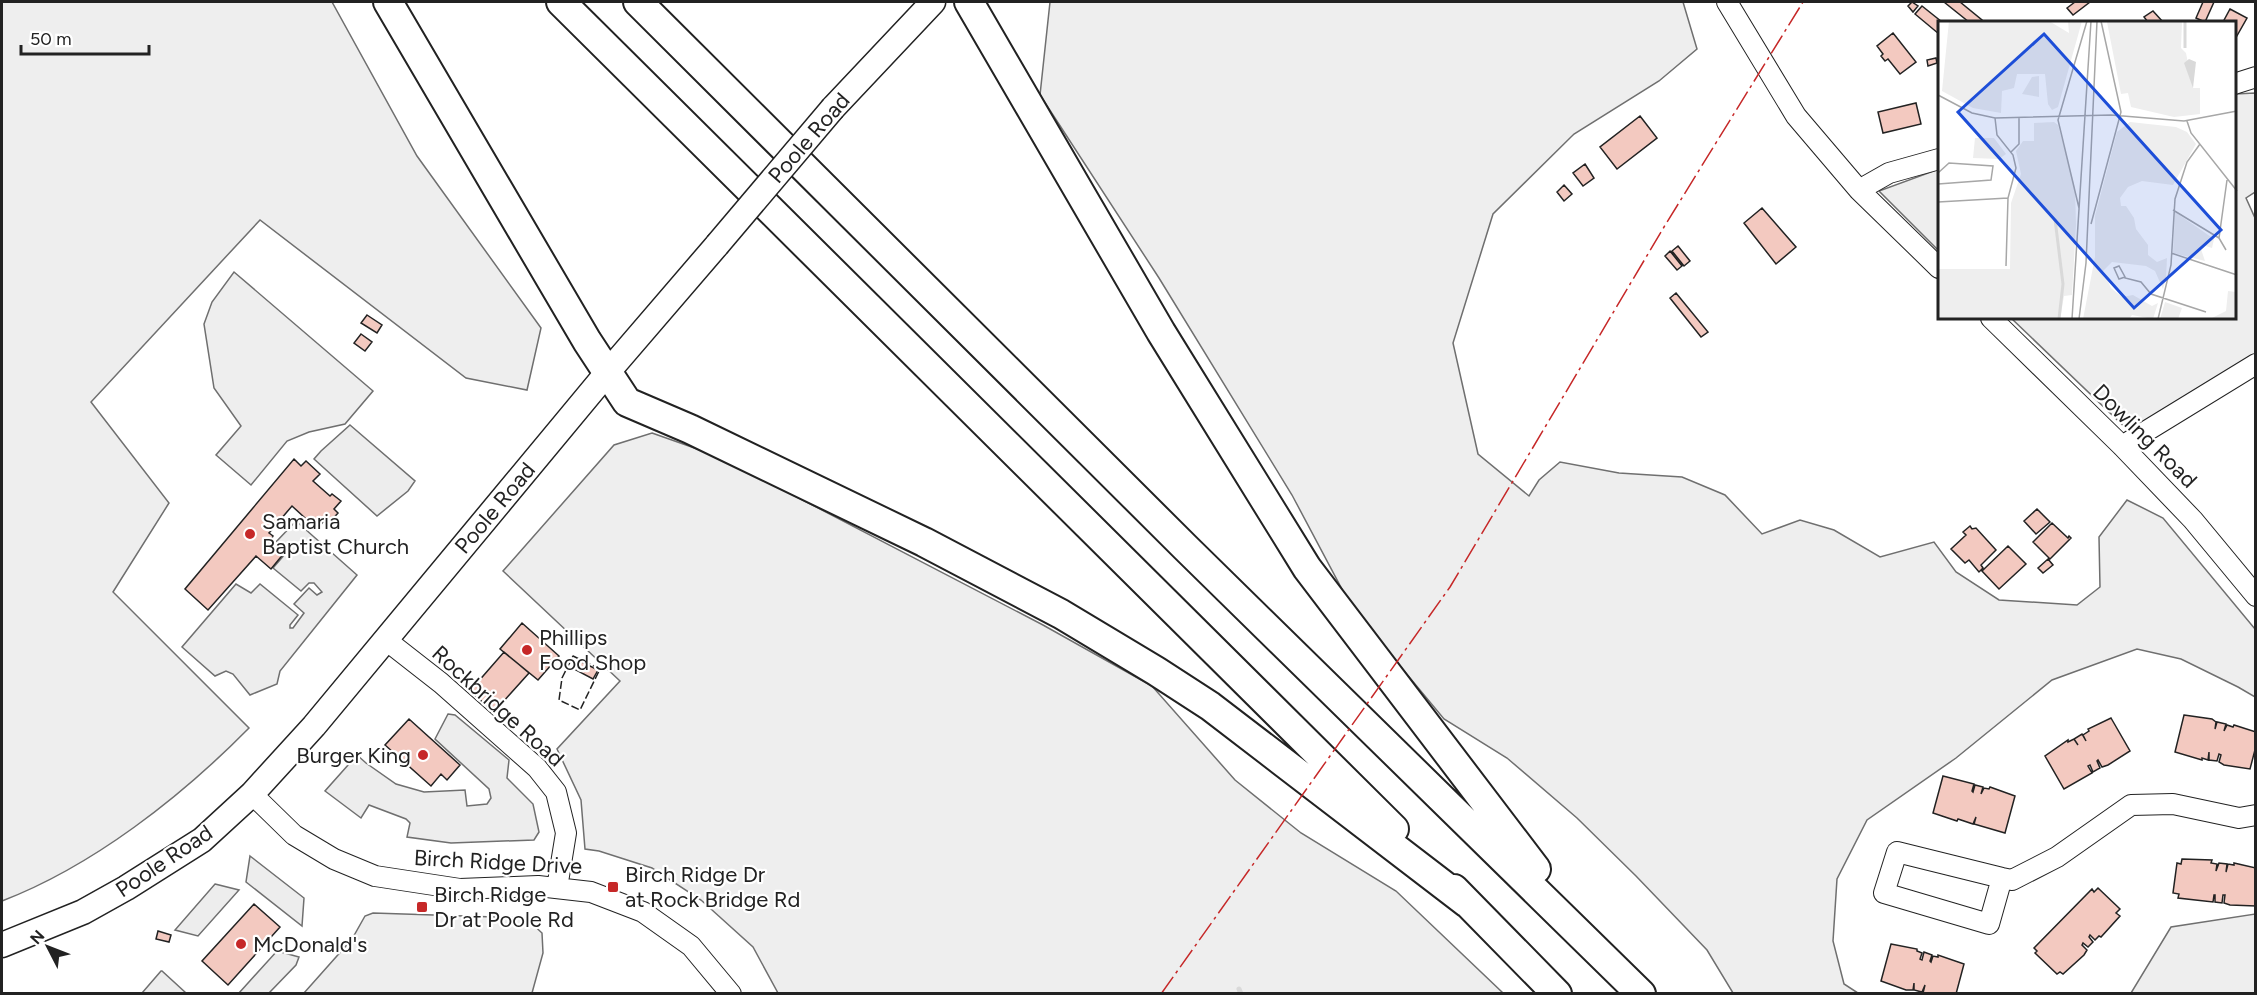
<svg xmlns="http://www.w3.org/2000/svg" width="2257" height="995" font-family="Figtree,sans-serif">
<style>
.green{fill:#eee;stroke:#6f6f6f;stroke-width:1.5}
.parking{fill:#ededed;stroke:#6f6f6f;stroke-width:1.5}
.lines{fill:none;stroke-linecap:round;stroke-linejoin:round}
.stream{stroke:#d9d9d9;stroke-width:5}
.building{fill:#f3c9c0;stroke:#222;stroke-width:1.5}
.minor-casing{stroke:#222;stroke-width:22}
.major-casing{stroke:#222;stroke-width:27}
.highway-casing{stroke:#222;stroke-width:32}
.minor{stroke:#fff;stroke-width:20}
.major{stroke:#fff;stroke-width:24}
.highway{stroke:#fff;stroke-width:28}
.major-bridge-casing{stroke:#222;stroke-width:27;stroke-linecap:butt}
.major-bridge{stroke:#fff;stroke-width:24}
.fence{stroke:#222;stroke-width:1.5;stroke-dasharray:8 3;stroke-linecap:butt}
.power{stroke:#c62828;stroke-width:1.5;stroke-dasharray:21 4.5 3 4.5;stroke-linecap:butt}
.poi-dot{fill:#c62828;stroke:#fff;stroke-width:2}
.labels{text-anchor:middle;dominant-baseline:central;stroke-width:4.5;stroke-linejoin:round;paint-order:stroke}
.street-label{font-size:22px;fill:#222;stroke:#fff}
.poi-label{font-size:22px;fill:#222;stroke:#fff;text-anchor:start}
.inset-river{fill:none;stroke:#d9d9d9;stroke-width:3}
.inset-road{fill:none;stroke:#a7a7a7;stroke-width:1.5}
.view{fill:#1d4ed8;fill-opacity:0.15;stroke:#1d4ed8;stroke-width:3}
.inset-edge{fill:none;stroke:#222;stroke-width:3}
</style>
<rect width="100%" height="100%" fill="#fff"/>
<!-- green -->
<path class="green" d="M2,2H332L417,156L541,328L527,390L466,378L260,220L91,402L169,503L113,592L249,728C181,797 93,866 2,901Z
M1050,2H1683L1697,49L1659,81L1574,134L1493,214L1453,343L1478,454L1529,496L1539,480L1560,462L1619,473L1682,477L1725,495L1762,534L1800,520L1834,530L1880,557L1934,542L1956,572L1999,600L2077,605L2100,587L2099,537L2127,500L2163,518L2255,629V697L2238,687L2181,659L2137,649L2052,680L1956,758L1867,820L1837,879L1833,941L1844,984L1858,993H1733L1707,950L1636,876L1577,818L1507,758L1444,719L1366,625L1343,591L1292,495L1159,278L1040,95Z
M2255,93V192L2246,198L2255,218V355L2132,434L2011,318H2234L2235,94Z
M1939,169V251L1879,191Z
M234,272L373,391L345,424L309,432L287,441L251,485L216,455L241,426L214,388L204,324L212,302Z
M652,433L720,457L1043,625L1152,686L1235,780L1301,833L1396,891L1503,993H778L753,947L701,900L652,868L599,851L585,849L581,800L557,749L620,681L503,571L614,445Z
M373,913L526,918L542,933L543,953L532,993H304L352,939L365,916Z
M2255,914V993H2131L2171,927Z"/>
<!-- parking -->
<path class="parking" d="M350,425L415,481L408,491L377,516L314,459L321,451Z
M296,521L357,575L280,671L277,684L250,695L233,674L226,671L215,676L182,647L236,584L251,593L260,584L298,615L290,625V628H293L304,613L294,604L309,588L317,595L322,592L314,583H309L301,591L273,568L286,553V550L276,542Z
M448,714L455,715L509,760L507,778L533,804L539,832L534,840L451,843L407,837L410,823L406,819L369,805L361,818L325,791L357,755L366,763L396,784L424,792L465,790L467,806L487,804L491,798L489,789L435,739Z
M250,856L304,898L302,926L246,882Z
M215,884L239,890L198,936L175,930Z
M277,951L299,957L296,965L269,993H239Z
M161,971H162L186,993H142Z"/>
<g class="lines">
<!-- stream -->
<path class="stream" d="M1239,989L1241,994"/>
</g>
<!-- building -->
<path class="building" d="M1912,2L1918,6L1913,12L1908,6Z
M1944,2H1960L1982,20L1981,22H1969Z
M2075,2H2090L2073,15L2067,8Z
M2203,2H2214L2205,22L2196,18Z
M1922,6L1942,22H1939V34L1915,14Z
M2230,9L2247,18L2234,41V22H2223Z
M2153,11L2163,22H2148L2144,17Z
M1893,33L1916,62L1900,74L1888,59L1885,61L1881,56L1883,54L1877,46Z
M1936,58L1937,63L1928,66L1927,60Z
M1916,103L1921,124L1883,133L1878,112Z
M1640,116L1657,138L1617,169L1600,147Z
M1585,164L1594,178L1583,186L1573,173Z
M1564,185L1572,194L1564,201L1557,192Z
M1762,208L1796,247L1776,264L1744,223Z
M1678,246L1690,261L1684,266L1672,251Z
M1670,251L1682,266L1677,270L1665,256Z
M1676,293L1708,332L1701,337L1670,298Z
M367,315L382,325L377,333L361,323Z
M361,334L372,342L365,351L354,343Z
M294,459L301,466L306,461L320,474L313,481L330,496L332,494L341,501L334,509L338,513L328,524L324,521L317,529L292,506L269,533L273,536L271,540L285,552L271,569L256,556L208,610L185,589Z
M2037,509L2050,522L2036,534L2024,521Z
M2052,523L2068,538L2069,536L2071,538L2050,559L2033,542Z
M1970,526L1972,529L1976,528L1996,550L1981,565L1983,568L1979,572L1969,560L1965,563L1951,549L1966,535L1963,532Z
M2008,546L2026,564L1999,589L1982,571Z
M2048,559L2053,565L2043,573L2038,568Z
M522,623L559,656L538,680L500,649Z
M504,652L529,673L494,712L470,691Z
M578,660L598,670L593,679L574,669Z
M2184,715L2212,719L2216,722L2215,729L2217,722L2226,724L2224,731L2227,725L2233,727L2234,725L2256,732V746L2250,769L2224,765L2219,762L2221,755L2219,754L2217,761L2209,760V752L2208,760L2202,758V760L2175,752Z
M2111,718L2130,751L2108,765L2102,767L2098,760L2097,761L2100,768L2093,772L2090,765L2088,766L2092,773L2064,789L2045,756L2068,740V742L2074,739L2078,745L2074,739L2082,734L2086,741L2083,735L2089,731L2088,729Z
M409,719L460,765L447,780L441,774L431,786L385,745Z
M1943,776L1974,784L1972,791L1973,792L1975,785L1983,787L1981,794L1984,788L1989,789L1990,787L2015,796L2005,833L1974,824L1976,817L1973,824L1958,819L1957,821L1933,813Z
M2182,859L2212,860L2211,863L2217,864L2216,871L2219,863L2227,864L2226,872L2228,864L2234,865V863L2256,868V906L2230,905L2224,903L2225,895H2223L2222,903L2215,902V895H2214L2213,902L2178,898L2179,894L2173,893L2177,863L2181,864Z
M2098,888L2120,909L2116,913L2120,916L2101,937L2099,936L2095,940L2090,935L2089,937L2093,942L2088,947L2083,943L2082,945L2087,950L2084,955L2063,974L2060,972L2057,974L2035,953L2037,951L2034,948L2092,889L2094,892Z
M254,904L280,927L228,985L202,961Z
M158,931L171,935L169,942L156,939Z
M1891,944L1917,949V951L1922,953L1920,959L1922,960L1924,952L1932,955L1930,961L1931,962L1933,956L1938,957V955L1964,964L1956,994H1926L1923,993L1925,985L1922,992L1914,990V983L1913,990H1906L1881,981Z"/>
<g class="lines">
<!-- minor casing -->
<g class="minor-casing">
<path id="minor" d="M1727,2L1796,116L1859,190L1939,268
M2234,84L2256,77
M1859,190L1889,173L1939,159
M1991,318L2122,446L2193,520L2256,596
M2122,446L2256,364
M386,640L441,683L537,768L556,792L566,833L557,888
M252,794L294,835L334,859L375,876L460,889L538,886L591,892L643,912L691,946L731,994
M2002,878L1989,924L1884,893L1897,852L2002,878L2012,880L2057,857L2131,805L2173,804L2239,818L2256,815"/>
</g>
<!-- major casing -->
<g class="major-casing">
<path id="major" d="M833,108L933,2
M2,945L83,912L126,888L202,840L252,794L314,726L607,373L717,245"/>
</g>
<!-- highway casing -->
<g class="highway-casing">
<path id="highway" d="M388,2L587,341L627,402L690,429L924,542L1061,614L1156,671L1210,706L1467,903
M561,2L1394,829
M638,2L1185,547L1641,994
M969,2L1161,332L1307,568L1536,869
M1454,889L1557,994"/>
</g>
<!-- minor -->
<use href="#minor" class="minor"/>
<!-- major -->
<use href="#major" class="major"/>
<!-- highway -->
<use href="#highway" class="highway"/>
<!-- major-bridge casing -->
<g class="major-bridge-casing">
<path id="major-bridge" d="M717,245L833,108"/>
</g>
<!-- major-bridge -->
<use href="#major-bridge" class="major-bridge"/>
<!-- fence -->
<path class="fence" d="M573,656L600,669L580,710L559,700L562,678Z"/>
<!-- power -->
<path class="power" d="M1161,994L1450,587L1664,227L1803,2"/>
</g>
<!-- markers -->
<g class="poi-dot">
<circle cx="250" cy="534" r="6"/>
<circle cx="527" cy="650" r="6"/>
<circle cx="423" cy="755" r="6"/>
<rect x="607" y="881" width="12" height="12" rx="3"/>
<rect x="416" y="901" width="12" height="12" rx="3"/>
<circle cx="241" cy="944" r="6"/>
</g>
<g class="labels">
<!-- street labels -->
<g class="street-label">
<text transform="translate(809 138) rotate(-49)">Poole Road</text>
<text transform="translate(2145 436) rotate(45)">Dowling Road</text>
<text transform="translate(495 508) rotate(-50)">Poole Road</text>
<text transform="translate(498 706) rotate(42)">Rockbridge Road</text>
<text transform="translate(164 861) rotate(-34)">Poole Road</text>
<text transform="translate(498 862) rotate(3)">Birch Ridge Drive</text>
</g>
<!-- poi labels -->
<g class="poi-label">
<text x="262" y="521">Samaria<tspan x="262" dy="25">Baptist Church</tspan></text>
<text x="539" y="637">Phillips<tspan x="539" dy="25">Food Shop</tspan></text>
<text x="411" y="755" text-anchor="end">Burger King</text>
<text x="625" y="874">Birch Ridge Dr<tspan x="625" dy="25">at Rock Bridge Rd</tspan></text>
<text x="434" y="894">Birch Ridge<tspan x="434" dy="25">Dr at Poole Rd</tspan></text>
<text x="253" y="944">McDonald's</text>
</g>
</g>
<!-- overview -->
<g transform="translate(1938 21)">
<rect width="298" height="298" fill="#fff"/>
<path d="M11,0H111L131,12L130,0H144L120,86L114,89L110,83L107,53H79L76,67L64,70L63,92L35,87L4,70ZM244,0L243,27L248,32L255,67H262V93L236,96L193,86L190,72L183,73L169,1ZM101,55V76L84,73L94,56ZM116,101L120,104L137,167L138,204L134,274L126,275L122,298H0V248H72L73,182L83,153L78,130L85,120H96V102ZM192,101L238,106L249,111L258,123L235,164L204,160L190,166L182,177L183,185H188L196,197L198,208L210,224V234L219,241L229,237L228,257L225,268L217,250L208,245L174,241L165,250L173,267L184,276L195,274L214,285L220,282L215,298L194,294L191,298H145L157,236V195L179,111ZM37,117H56L68,133L61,138L35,137ZM237,191L276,218L274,227L265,224L263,228L267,240L235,232ZM290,270L298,271V298H272L288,290ZM227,281L244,287L240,298H222Z" fill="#eee"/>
<path d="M251,38L258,41L255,67L246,42Z" fill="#d9d9d9"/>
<path class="inset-river" d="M247,0V27M117,198L125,263L121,298"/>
<path class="inset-road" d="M0,74L34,92L57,97L173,94L246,100L299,90M57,97L59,114L75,134L78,147L70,177L68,245M249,100L253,112L299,170M73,131L81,123V97M0,152L11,142L55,145L53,159L0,163M0,181L70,177M141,187L120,99L149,0M235,189L281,217M153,203L183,91L163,0M288,229L281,217L289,159M233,232L299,254M187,256L181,258L176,247L181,245L187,256V257L203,261L213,273L268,291M134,298L153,0M141,298L148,242L159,0M220,298L233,244L237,178L249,141L262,123"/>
<path class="view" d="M106,13L283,209L196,287L20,91Z"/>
<rect width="298" height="298" class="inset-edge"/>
</g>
<!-- border -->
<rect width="2257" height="995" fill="none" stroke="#222222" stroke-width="6"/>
<!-- north arrow -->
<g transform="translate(48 947) rotate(312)" stroke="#ffffff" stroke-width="4.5" paint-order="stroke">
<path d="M0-4.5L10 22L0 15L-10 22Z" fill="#222222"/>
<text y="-9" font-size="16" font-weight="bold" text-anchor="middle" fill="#222222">N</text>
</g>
<!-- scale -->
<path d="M21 45v9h128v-9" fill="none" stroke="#222222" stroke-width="3"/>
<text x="30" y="45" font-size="18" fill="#222222" stroke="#ffffff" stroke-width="4.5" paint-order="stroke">50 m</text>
</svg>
